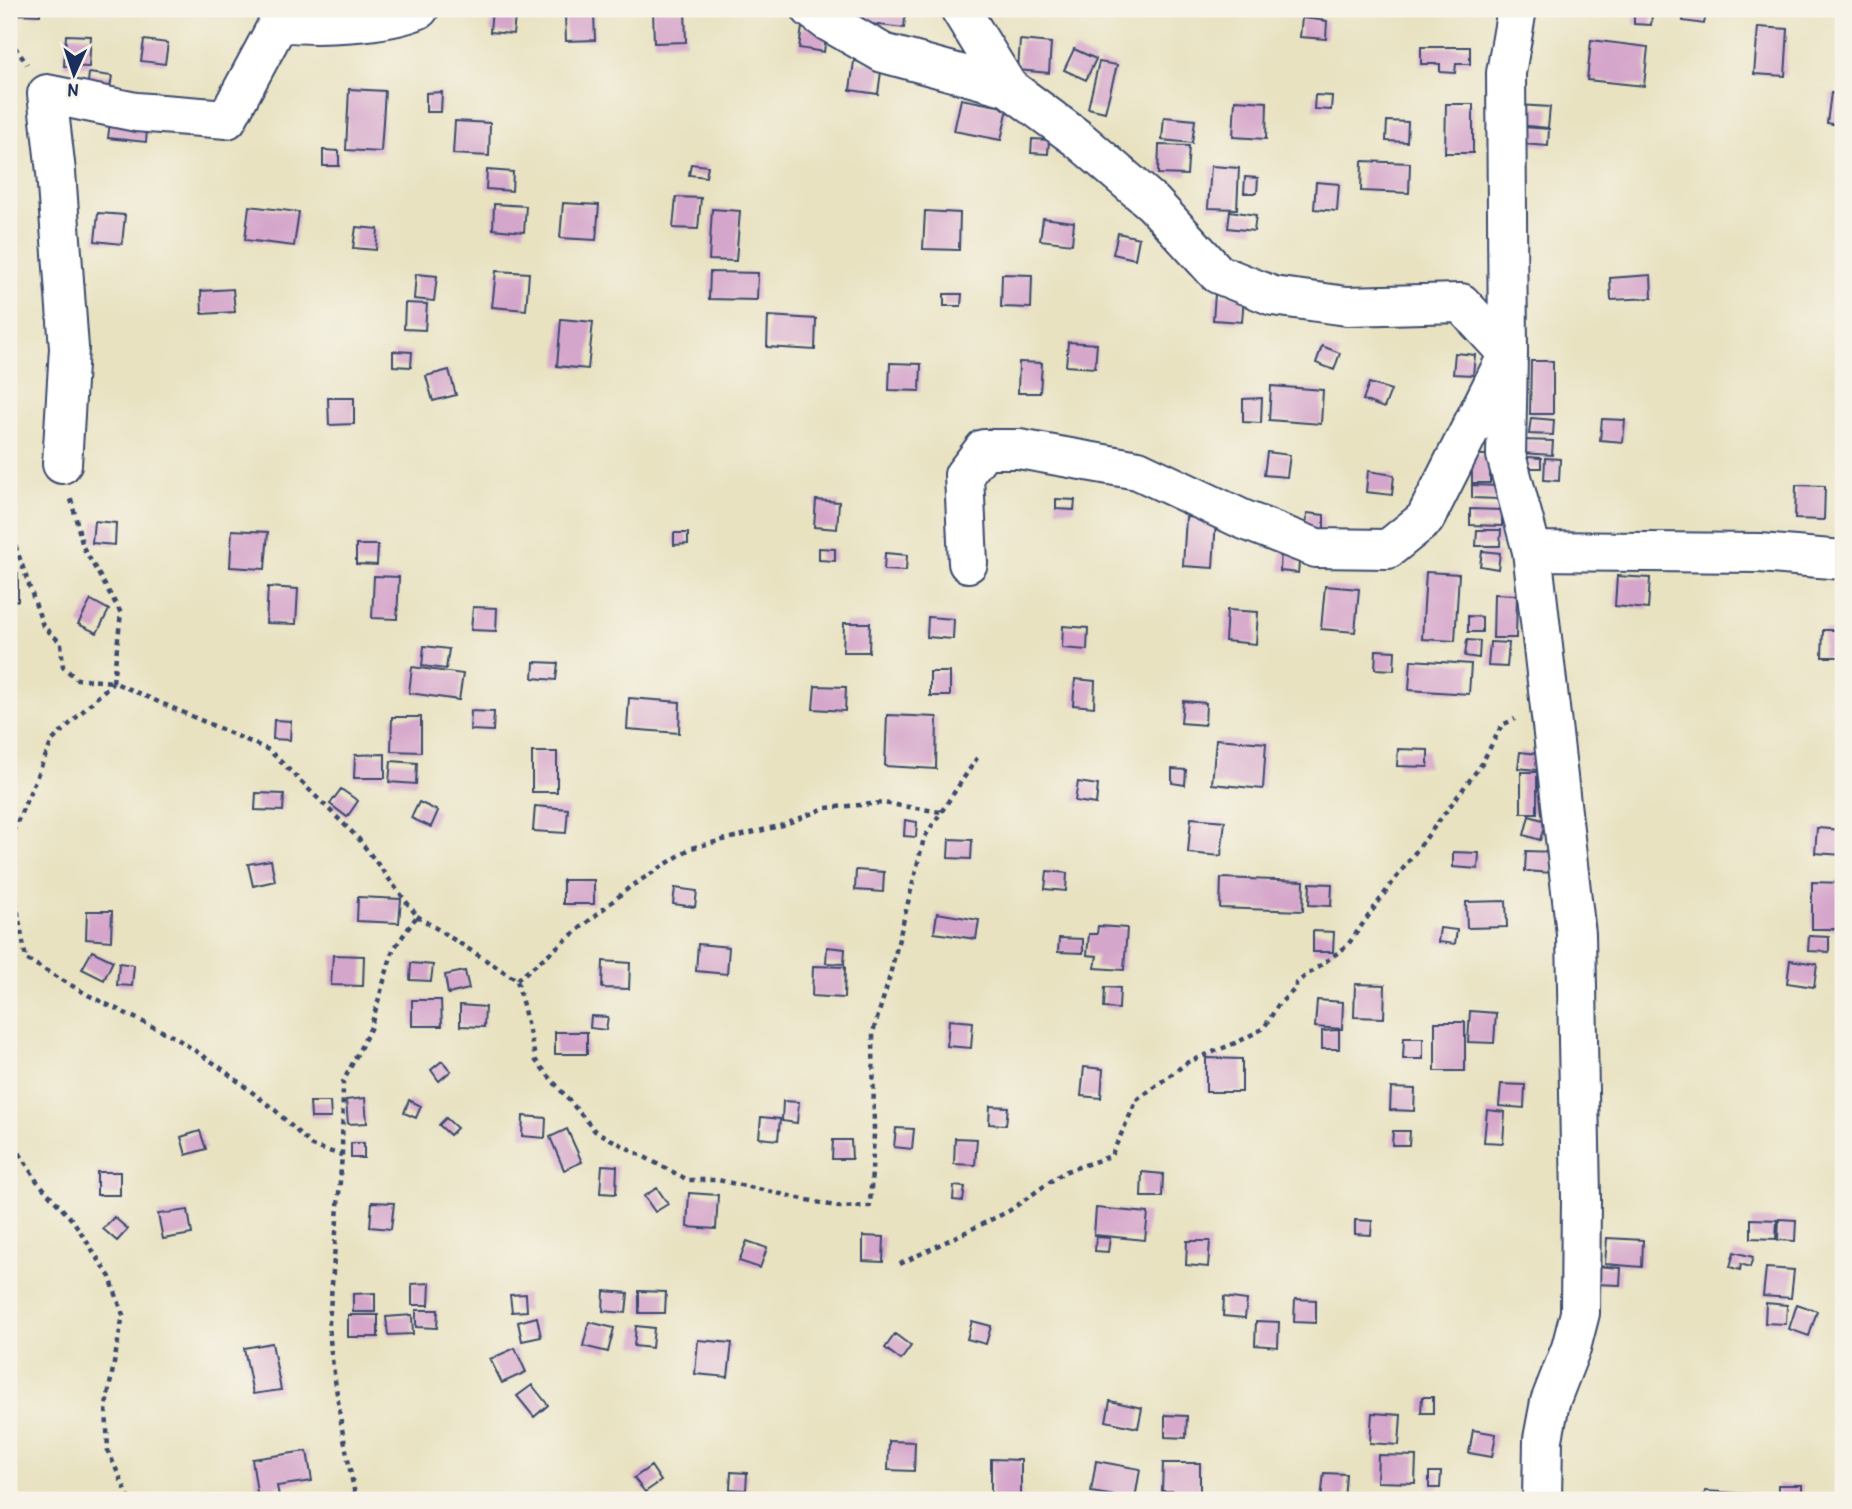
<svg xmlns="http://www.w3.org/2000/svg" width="1852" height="1509" font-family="'Patrick Hand',sans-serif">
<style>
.building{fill:#d5a6cb}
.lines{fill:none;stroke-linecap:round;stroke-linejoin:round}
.street-casing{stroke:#3a4a6d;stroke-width:42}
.path{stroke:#3a4a6d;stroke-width:4.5;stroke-dasharray:5 5;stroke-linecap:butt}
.street{stroke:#fff;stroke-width:38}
</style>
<rect width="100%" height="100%" fill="#f7f3e8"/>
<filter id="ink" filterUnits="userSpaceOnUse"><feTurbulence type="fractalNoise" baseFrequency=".0143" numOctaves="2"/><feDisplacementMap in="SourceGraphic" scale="14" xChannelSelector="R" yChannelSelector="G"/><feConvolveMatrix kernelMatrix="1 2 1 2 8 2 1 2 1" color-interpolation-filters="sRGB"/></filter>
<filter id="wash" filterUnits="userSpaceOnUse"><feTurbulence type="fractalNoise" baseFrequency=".00686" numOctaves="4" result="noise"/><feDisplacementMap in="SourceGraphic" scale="28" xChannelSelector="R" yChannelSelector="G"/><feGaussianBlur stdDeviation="1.57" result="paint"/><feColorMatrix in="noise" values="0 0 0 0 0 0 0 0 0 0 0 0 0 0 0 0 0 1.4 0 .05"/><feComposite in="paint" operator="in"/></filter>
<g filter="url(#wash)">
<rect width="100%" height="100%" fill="#e8e2c1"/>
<g id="blocks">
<!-- building -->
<path class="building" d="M16,9H40V15L16,14Z
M492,9H516L513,34L490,32Z
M653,9H685L686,42L654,43Z
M864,9H906L904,28L862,23Z
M1685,9H1707L1704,24L1683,21Z
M594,14L595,40L566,41L565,15Z
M1634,14H1652L1651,25L1634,24Z
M1302,18L1327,21L1326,39L1300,37Z
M802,27L827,30L824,52L799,48Z
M1758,27L1788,29L1785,76L1754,74Z
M66,35L91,36L89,67L64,66Z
M144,40L168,43L165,64L141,61Z
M1020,40L1051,43L1049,73L1018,70Z
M1591,40L1648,47L1644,86L1587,80Z
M1421,47H1470V64H1456L1455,73L1440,72V64H1421Z
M1074,49L1096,59L1086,80L1064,70Z
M854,61L882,64L878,94L850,90Z
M1099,62L1117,65L1105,112L1088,108Z
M89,73L112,76L109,94L87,92Z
M349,89L385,91L381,152L346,150Z
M442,92L441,112H426V93Z
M1831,93L1843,95V126L1827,123Z
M1315,95L1332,96L1331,110L1314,109Z
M961,99L1008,108L1001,140L954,131Z
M1235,100L1267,102L1266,139L1233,137Z
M1446,104H1473V153H1445Z
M1518,105L1550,107L1548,128L1517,125Z
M111,115L148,119L146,142L108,138Z
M1164,117L1195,120L1192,143L1162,140Z
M455,121L490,123L489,156L453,154Z
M1387,121L1408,122L1407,142L1386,141Z
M1524,127L1549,129L1548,146L1522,144Z
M1032,139L1049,140L1048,154L1031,153Z
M1159,145L1189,146L1187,175L1158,174Z
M323,150L339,151V166H323Z
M1362,161L1410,163L1409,193L1361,191Z
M691,164L708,166L706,177L689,175Z
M1211,166L1239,168L1237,209L1208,208Z
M487,170L513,172L512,191L486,189Z
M1245,177L1258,178L1257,193H1244Z
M1316,182L1339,184L1337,211L1314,209Z
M676,197L701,198L698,229L673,228Z
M563,203L599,205L596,240L560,238Z
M494,204L526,206L524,232L493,229Z
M249,206L299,212L294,246L245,240Z
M712,209L740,211L736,261L709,260Z
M925,211L960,213L959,250L923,249Z
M1230,211L1256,215L1254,231L1228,228Z
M98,213L125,215L122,244L95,241Z
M1043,218L1074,222L1072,244L1040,240Z
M356,227L378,229L376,250L353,248Z
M1118,233L1139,238L1135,259L1113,254Z
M496,271L529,273L526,310L492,307Z
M710,272L758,273L757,300L709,299Z
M416,274L437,276L434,301L414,299Z
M1002,274L1032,275L1031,308L1001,307Z
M1651,275L1652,298L1611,300L1610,278Z
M233,289L235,312L202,314L201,291Z
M944,294H962L961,306H944Z
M1215,294L1244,296L1242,322L1213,320Z
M405,303L427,304L425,330L404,329Z
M768,316L816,319L815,350L767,347Z
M561,319L593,322L588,369L557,366Z
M1068,342L1097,344L1095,368L1066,366Z
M1322,346L1340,353L1334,370L1316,363Z
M393,351L412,352L411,367L393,366Z
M1455,353L1475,355L1473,375L1453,374Z
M1531,361H1553V414H1530Z
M1019,362L1042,363L1040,393H1018Z
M890,363L921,364L920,391L889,390Z
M449,370L456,395L433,401L426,376Z
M1369,383L1391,390L1384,408L1363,400Z
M1271,386L1323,390L1321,424L1269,420Z
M328,398H354V424L329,425Z
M1262,398L1261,423L1243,422V399Z
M1531,418L1554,420L1553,435L1529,434Z
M1602,419L1625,420L1623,442L1600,440Z
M1523,440L1553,441L1552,455L1522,453Z
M1267,452L1290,455L1287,477L1264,475Z
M1472,455H1490V483H1472Z
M1528,457L1541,458V468H1528Z
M1545,458L1560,459L1559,481L1544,480Z
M1368,471L1394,475L1392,495L1366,492Z
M1472,485L1498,486V499L1472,498Z
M1796,485L1825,486L1824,520L1795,519Z
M1056,499L1075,500L1074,510L1056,509Z
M816,500L839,502L837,529L814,527Z
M1470,509L1502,510V526L1470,525Z
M1307,513L1324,515V532L1306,530Z
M1186,517L1216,519L1213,568L1183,566Z
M94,521L116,523L115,545L92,543Z
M232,530L268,532L265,569L230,567Z
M1477,530H1501L1500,546H1476Z
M674,533H688V544L674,545Z
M356,545H378L377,565L356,564Z
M819,548L835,549V561L819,560Z
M1281,551L1300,553L1298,573L1280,571Z
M1482,551L1500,553L1498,569L1480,566Z
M885,553L907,555L906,571L884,570Z
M1426,572L1459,574L1455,641L1422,639Z
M9,573H18V601H9Z
M374,576L399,577L397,619L372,618Z
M1617,576L1650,578L1648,609L1615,606Z
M1325,586L1359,589L1355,632L1321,629Z
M268,587L298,589L296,624L266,623Z
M1494,594L1517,595L1516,638H1493Z
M91,600L109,610L97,633L78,624Z
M473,607L497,608L496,631L471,630Z
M1227,610L1258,612L1256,644L1225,641Z
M1468,616L1482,617V632H1468Z
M928,617L954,619L953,639L927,637Z
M844,623H870L869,652H843Z
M1063,626L1088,628L1087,650L1062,648Z
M1823,630H1843V657H1822Z
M1467,640L1480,641L1479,658L1465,656Z
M1490,642L1509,643L1507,667L1488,666Z
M424,646L449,649L446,669L422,666Z
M1376,650L1395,651L1394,670L1375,669Z
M1411,660L1471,664L1469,694L1409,690Z
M534,662L558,663L556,680L533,678Z
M412,667L463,674L459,700L409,693Z
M930,672H950V696H930Z
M1075,679L1095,681L1094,707L1073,705Z
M815,686L846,687L845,711L813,709Z
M629,698L680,702L679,733L627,729Z
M1183,701L1206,703L1205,725L1181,723Z
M471,711L494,712L493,731L470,730Z
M887,715L937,717L936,769L885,766Z
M392,717H421V752L391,751Z
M274,720L291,721L290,740L273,739Z
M1216,739L1266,743L1263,789L1212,784Z
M1398,749L1428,750V767L1397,766Z
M532,752H557V792H532Z
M1520,752L1548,755L1547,771L1518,768Z
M385,754V778H354L355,755Z
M391,761L417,763L416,784L389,782Z
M1172,769L1186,770L1185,785L1172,783Z
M1521,772H1537V813H1521Z
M1078,782L1098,785L1096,804L1075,801Z
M341,789L358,801L347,817L330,804Z
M256,793L284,794L283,811L255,810Z
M419,802L438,811L431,827L411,818Z
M535,806L568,809L566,833L533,831Z
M1529,816L1546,821L1540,840L1524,835Z
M1191,818L1225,821L1221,856L1188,853Z
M905,820L917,822L916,837L904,836Z
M1817,828L1843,830V855L1815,853Z
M949,839L972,840L971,859L948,858Z
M1526,851L1553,852L1552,873L1525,871Z
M1453,852L1479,853L1478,869L1453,867Z
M271,860L275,881L253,886L248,864Z
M856,870L884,872L883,892L855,890Z
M1047,871L1067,873L1066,891L1045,889Z
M1221,878L1304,881L1303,911L1220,908Z
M563,880H594V904H563Z
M1812,882L1843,883V929H1812Z
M1310,883L1332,884L1331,906L1309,905Z
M675,888L697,891L695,907L673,904Z
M358,897L401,899L399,923L357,921Z
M1506,901L1507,927L1467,928L1466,902Z
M87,911H112L111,941L86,939Z
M937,913L979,920L976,939L934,933Z
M1098,926L1127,928L1124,970L1095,968L1097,956L1087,955L1089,934H1097Z
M1440,928L1457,930L1455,944L1438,942Z
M1313,931L1334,932L1333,952H1313Z
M1809,936L1829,937V952L1808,951Z
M1059,938L1083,939V953L1058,952Z
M698,944L729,947L727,974L696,971Z
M827,947L845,949L844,964L826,963Z
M92,951L113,961L104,980L82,969Z
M333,955L364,956L363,986L331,985Z
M1790,960L1817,964L1814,987L1787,983Z
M603,961L630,963L629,989L602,988Z
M119,963L134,965L132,986L117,985Z
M411,963L433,965L431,981L410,980Z
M813,966L845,967L844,998L812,996Z
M465,971L469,989L448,994L445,975Z
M1355,984L1385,985L1384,1018L1354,1017Z
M1105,987L1120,988L1119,1009L1104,1008Z
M412,1000H441L442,1026H412Z
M1317,1000L1343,1002L1342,1029L1315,1027Z
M460,1005L485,1007L484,1027L460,1026Z
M1470,1011L1496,1013L1494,1043L1468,1042Z
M591,1016L608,1017L606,1030L590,1028Z
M949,1020L973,1022L971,1048L947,1046Z
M1435,1022H1465V1071H1435Z
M1339,1030V1049H1322V1031Z
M555,1032H587V1054H555Z
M1404,1038H1423V1059H1403Z
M1206,1058L1242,1059V1092H1206Z
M442,1061L451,1071L439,1081L431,1070Z
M1084,1067L1103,1069L1101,1098L1081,1096Z
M1501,1084L1525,1085L1524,1108L1499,1106Z
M1391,1088L1415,1089L1414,1111L1390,1110Z
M365,1098L367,1123L348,1124L346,1100Z
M409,1100L421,1106L416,1118L404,1113Z
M783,1101L799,1102L797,1123L782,1121Z
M310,1102H330L331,1118H311Z
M990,1106L1008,1107L1006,1125L989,1124Z
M1487,1110L1505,1112L1503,1143L1484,1142Z
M523,1116L546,1118L545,1138L522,1136Z
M761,1117L780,1119L778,1140L759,1138Z
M446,1118L457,1128L450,1135L439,1125Z
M896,1128L914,1129L912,1149L894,1147Z
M567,1129L582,1162L564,1170L550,1137Z
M200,1131L206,1149L186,1155L181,1137Z
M1393,1131H1410L1409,1145H1392Z
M955,1138L977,1139L975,1165L954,1164Z
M833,1140H851L852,1159H832Z
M351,1143H364V1158H351Z
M602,1165L617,1166L616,1194L600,1193Z
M97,1172H120V1195H97Z
M1142,1172L1163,1174L1162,1197H1141Z
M954,1186L965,1187L963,1201L953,1200Z
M657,1188L668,1204L655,1212L644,1196Z
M689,1193L718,1195L716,1229L687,1227Z
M372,1202L394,1203L391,1229L370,1227Z
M1096,1208L1148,1213L1145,1240L1094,1235Z
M188,1210L192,1234L163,1239L158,1214Z
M114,1217L128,1229L117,1241L103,1229Z
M1751,1219L1777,1220L1776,1239L1751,1238Z
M1779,1219L1796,1220L1795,1241L1778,1240Z
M1355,1220L1372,1221L1371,1235L1355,1234Z
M863,1236L884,1237L883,1262L863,1261Z
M1096,1237L1110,1238L1108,1252L1095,1251Z
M1607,1238L1643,1240L1642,1267L1605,1264Z
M747,1241L767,1248L760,1268L739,1261Z
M1187,1241H1210L1208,1267L1186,1265Z
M1734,1252L1753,1257L1750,1267L1741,1264L1740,1270L1730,1267Z
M1595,1266L1621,1268L1620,1285L1594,1284Z
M1766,1268L1794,1270L1791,1298L1763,1296Z
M430,1283L429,1305H412V1284Z
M604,1291L628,1293L626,1313L603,1311Z
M639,1291L666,1292L665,1313H639Z
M375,1293V1312H353V1294Z
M526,1294L527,1311L512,1312L510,1295Z
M1224,1297L1247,1300L1245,1318L1223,1316Z
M1295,1299L1316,1300V1323L1294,1322Z
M1766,1303L1787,1305L1786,1324L1765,1323Z
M1797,1304L1817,1311L1809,1336L1789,1329Z
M416,1310H438L437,1328L416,1327Z
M348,1315H378V1337H348Z
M412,1315L413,1334L388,1335L386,1317Z
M537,1317L541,1337L522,1341L518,1322Z
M972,1321L991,1326L986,1344L967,1339Z
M1256,1321L1279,1322L1278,1347L1255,1345Z
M589,1322L614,1328L608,1352L583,1346Z
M636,1326L654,1328L652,1348L634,1346Z
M895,1334L911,1346L901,1360L885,1348Z
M698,1340L732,1343L728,1377L695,1374Z
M272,1343L281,1390L253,1394L244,1348Z
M515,1348L526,1372L502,1383L490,1359Z
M532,1385L548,1405L534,1417L517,1396Z
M1422,1397H1433V1413H1421Z
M1110,1401L1142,1408L1138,1428L1106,1421Z
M1372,1413L1401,1415L1399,1445L1370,1443Z
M1165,1415L1187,1416L1186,1438L1165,1437Z
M1473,1430L1496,1434L1492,1457L1469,1453Z
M889,1441L915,1442L914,1471L888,1470Z
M307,1451L312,1481L277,1486L279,1496L258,1499L252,1459Z
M1378,1455L1416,1456L1415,1483L1377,1482Z
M991,1459L1021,1460V1500H991Z
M1096,1461L1140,1469L1135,1499L1091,1492Z
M1163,1463H1200V1492H1190V1500H1172L1173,1491H1162Z
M651,1466L661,1481L645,1492L634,1478Z
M731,1472L747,1473L746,1490L730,1489Z
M1429,1472H1441L1440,1488H1429Z
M1324,1473L1346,1474L1344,1500H1321Z
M1778,1485H1802V1500H1778Z
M1705,1491L1752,1494L1751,1500H1704Z"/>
</g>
</g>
<g filter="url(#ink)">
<use href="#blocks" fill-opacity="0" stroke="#3a4a6d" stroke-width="2"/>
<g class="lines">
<!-- street casing -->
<g class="street-casing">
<path id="street" d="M811,9L827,21L883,53L1008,87L1077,138L1153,203L1218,274L1273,296L1347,306L1461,303L1508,354
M960,9L1008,87
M1517,9L1506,73L1508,354L1506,455L1532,551L1576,934L1581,1198L1580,1313L1571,1348L1550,1402L1543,1439L1542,1500
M62,464L69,348L56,172L47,94L136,112L227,119L279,22C315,26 386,24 419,9
M1532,551L1760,553L1843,560
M968,563L964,475L984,449H1019L1138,470L1242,519L1316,548L1388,549L1425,519L1504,362"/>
</g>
<!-- path -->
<path class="path" d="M9,39L27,64
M71,499L83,547L121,613L113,682L269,750L358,838L417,916L393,950L370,1029L343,1082L342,1155L329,1323L331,1352L342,1429L356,1500
M9,527L43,626L61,643L63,667L77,679L113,682
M9,841L52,741L113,682
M9,862L26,959L88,995L176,1038L217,1065L275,1110L312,1146L342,1155
M417,916L517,980L536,1061L595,1131L688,1180H718L839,1207L870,1206L874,1134L873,1032L888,983L924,838L977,758
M517,980L630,887L691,848L783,825L825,808L883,803L941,812
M9,1136L36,1180L74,1222L110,1277L123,1315L106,1406L108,1451L130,1500
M900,1264L1009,1211L1064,1172L1111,1156L1137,1100L1188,1062L1238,1042L1264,1028L1278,1005L1296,988V983L1347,946L1384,894L1481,765L1502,725L1515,719"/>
<!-- street -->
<use href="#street" class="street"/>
</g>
</g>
<!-- margin -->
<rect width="1852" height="1509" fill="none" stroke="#f7f3e8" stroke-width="35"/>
<!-- north arrow -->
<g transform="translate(74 74) rotate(183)" stroke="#f7f3e8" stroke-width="5" paint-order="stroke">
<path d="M0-5L12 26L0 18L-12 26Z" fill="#1b2f5e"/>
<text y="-10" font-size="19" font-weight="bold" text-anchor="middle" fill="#1b2f5e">N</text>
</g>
</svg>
